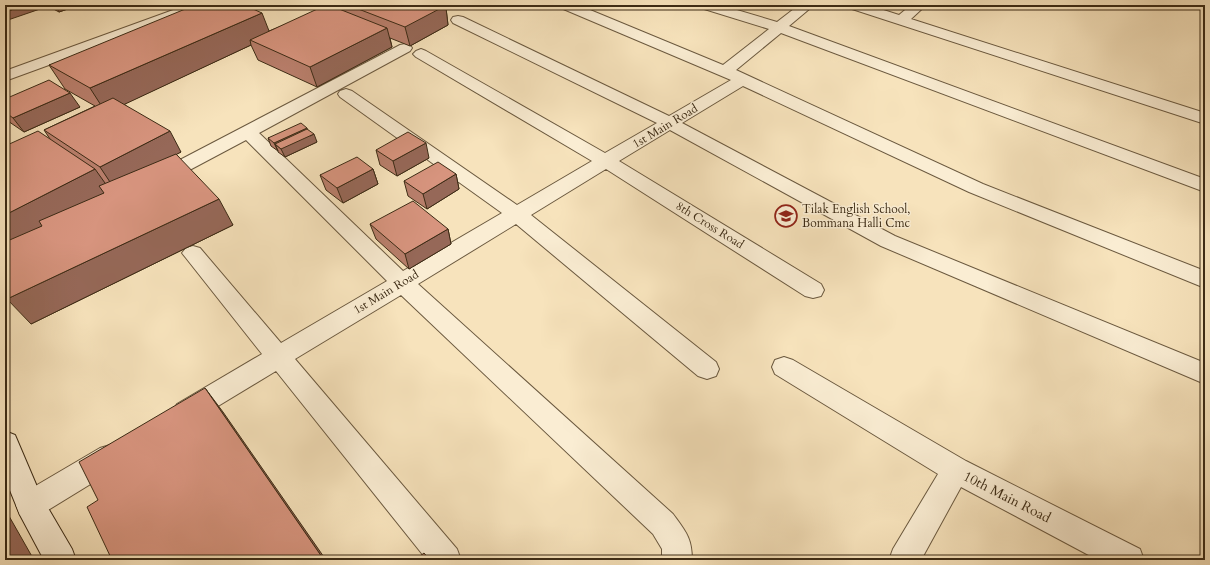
<svg xmlns="http://www.w3.org/2000/svg" width="1210" height="565" font-family="Cardo,serif">
<style>
.lines{fill:none;stroke-linecap:round;stroke-linejoin:round}
.street-casing{stroke:#6b593f;stroke-width:2}
.secondary-casing{stroke:#3c2b15;stroke-width:2}
.street{fill:#faedd3;fill-rule:evenodd}
.secondary{fill:#faedd3;fill-rule:evenodd}
.wall{fill:#b97f6c;stroke:#3c2b15}
.shaded-wall{fill:#966858;stroke:#3c2b15}
.building{fill:#d7947e;stroke:#3c2b15}
.labels{text-anchor:middle;dominant-baseline:central;stroke-width:3;stroke-linejoin:round;paint-order:stroke}
.street-label{font-size:12px;fill:#3c2b15;stroke:#faedd3}
.poi-label{font-size:12px;fill:#3c2b15;stroke:#faedd3;text-anchor:start}
.near-street-label{font-size:14px;fill:#3c2b15;stroke:#faedd3}
</style>
<rect width="100%" height="100%" fill="#f7e3bc"/>
<filter id="stains"><feTurbulence type="fractalNoise" baseFrequency=".005" numOctaves="4"/><feColorMatrix values="0 0 0 0 .2 0 0 0 0 .09 0 0 0 0 .02 0 0 0 .5 -.17"/></filter>
<radialGradient id="worn" r=".72"><stop offset=".6" stop-color="#630" stop-opacity="0"/><stop offset="1" stop-color="#630" stop-opacity=".3"/></radialGradient>
<g class="lines">
<!-- street casing -->
<g class="street-casing">
<path id="street" d="M187,5H207L205,8L5,81V71Z
M559,5H578L723,65L769,29L701,8L699,5H720L777,22L799,5H814L789,26L1205,179V192L781,33L736,70L983,184L1205,271V288L969,192L743,86L682,123L895,236L1205,363V384L881,246L670,130L619,161L821,284L824,290L821,296L813,298L805,296L606,169L531,215L716,362L719,369L716,376L707,379L698,376L516,224L418,284L673,514C686,532 692,538 692,560H662V549L653,534L401,295L295,359L457,549L461,560H427L276,371L195,420L186,423L177,420L173,412L177,404L262,354L186,258L182,253L186,248L193,246L200,248L281,343L387,281L246,140L167,182L160,184L153,182L151,178L153,174L400,45L405,44L410,45L412,48L410,51L259,133L403,271L502,213L340,97L338,94L340,91L346,89L352,91L517,205L592,161L416,57L413,54L416,51L421,49L426,51L605,153L657,123L453,23L451,20L453,17L458,16L463,17L669,116L731,80L561,8Z
M847,5H868L899,15L911,5H926L911,19L1205,113V124L849,8Z
M784,357L793,360L966,461L1140,549L1144,560H1098L961,487L921,560H889L893,549L938,474L775,374L772,367L775,360Z
M110,445L120,448L124,457L120,466L40,515L30,519L20,515L16,505L20,495L100,448Z"/>
</g>
<!-- secondary casing -->
<g class="secondary-casing">
<path id="secondary" d="M5,431L15,435L41,496L72,549L76,560H44L20,515L5,478Z"/>
</g>
<!-- street -->
<use href="#street" class="street"/>
<!-- secondary -->
<use href="#secondary" class="secondary"/>
</g>
<!-- wall -->
<path class="wall" d="M46,5H79L59,12Z
M332,5H451L446,8L448,25L410,46L390,38L392,47L317,87L258,60L251,45L124,104L181,152L176,154L233,225L31,324L50,139L44,130L95,106L65,89L49,65L269,31L333,6Z
M5,99L80,107L24,132L5,119Z
M307,129L317,142L285,157L278,152V151L271,146L268,138Z
M376,150L429,158L397,176L380,165Z
M373,169L378,184L343,203L326,190L320,175Z
M456,174L459,189L427,209L408,196L404,181Z
M370,224L448,229L451,244L409,269L376,239Z"/>
<!-- shaded-wall -->
<path class="shaded-wall" d="M26,5H38L40,9L5,21V12Z
M55,5H79L59,12Z
M430,5H451L446,8L448,25L410,46L405,27Z
M262,13L271,36L250,40L251,45L106,113L90,88Z
M387,28L392,47L317,87L310,67Z
M70,93L80,107L24,132L13,118Z
M307,128L310,136L314,134L317,142L285,157L281,149L275,144L278,151L274,143Z
M170,131L181,152L114,188L100,167Z
M426,143L429,158L397,176L393,161Z
M95,169L110,190L7,245L5,242V215Z
M373,169L378,184L343,203L337,188Z
M456,174L459,189L427,209L423,194Z
M219,199L233,225L31,324L7,299Z
M448,229L451,244L409,269L405,254Z
M205,388L223,412L326,560H324Z
M5,509L34,560H5Z"/>
<!-- building -->
<path class="building" d="M7,5H26L5,12V6Z
M195,5H244L262,13L90,88L49,65Z
M326,5H329L387,28L310,67L250,40Z
M348,5H443L445,6L405,27Z
M49,80L70,93L13,118L5,112V99Z
M113,98L170,131L100,167L44,130Z
M301,123L307,128L274,143L268,138Z
M307,129L314,134L281,149L275,144Z
M38,131L95,169L5,215V146Z
M408,132L426,143L393,161L376,150Z
M176,154L219,199L7,299L5,296V242L42,226L39,221L104,193L99,186Z
M357,157L373,169L337,188L320,175Z
M438,162L456,174L423,194L404,181Z
M413,201L448,229L405,254L370,224Z
M205,388L324,560H112L87,507L98,500L79,462Z
M5,540L9,548L5,551Z
M424,553L430,560H415Z"/>
<!-- icons -->
<defs>
<g id="school-ring" transform="scale(1.15)"><circle r="9.5" fill="#faedd3" stroke="#8f2418" stroke-width="1.5"/><path d="M0-5L7-2L0 1L-7-2ZM-4 1L0 2.5L4 1V4Q0 6-4 4Z" fill="#8f2418"/></g>
</defs>
<g fill-rule="evenodd">
<use href="#school-ring" x="786" y="216"/>
</g>
<g class="labels">
<!-- street labels -->
<g class="street-label">
<text transform="translate(665 126) rotate(-31)">1st Main Road</text>
<text transform="translate(710 225) rotate(32)">8th Cross Road</text>
<text transform="translate(386 292) rotate(-31)">1st Main Road</text>
</g>
<!-- poi labels -->
<g class="poi-label">
<text x="802" y="209">Tilak English School,<tspan x="802" dy="14">Bommana Halli Cmc</tspan></text>
</g>
<!-- near-street labels -->
<g class="near-street-label">
<text transform="translate(1007 497) rotate(27)">10th Main Road</text>
</g>
</g>
<!-- margin -->
<rect width="1210" height="565" fill="none" stroke="#f7e3bc" stroke-width="20"/>
<rect x="6" y="6" width="1198" height="553" fill="none" stroke="#3c2b15" stroke-width="2"/>
<rect x="10" y="10" width="1190" height="545" fill="none" stroke="#3c2b15"/>
<rect width="100%" height="100%" filter="url(#stains)"/>
<rect width="100%" height="100%" fill="url(#worn)"/>
</svg>
